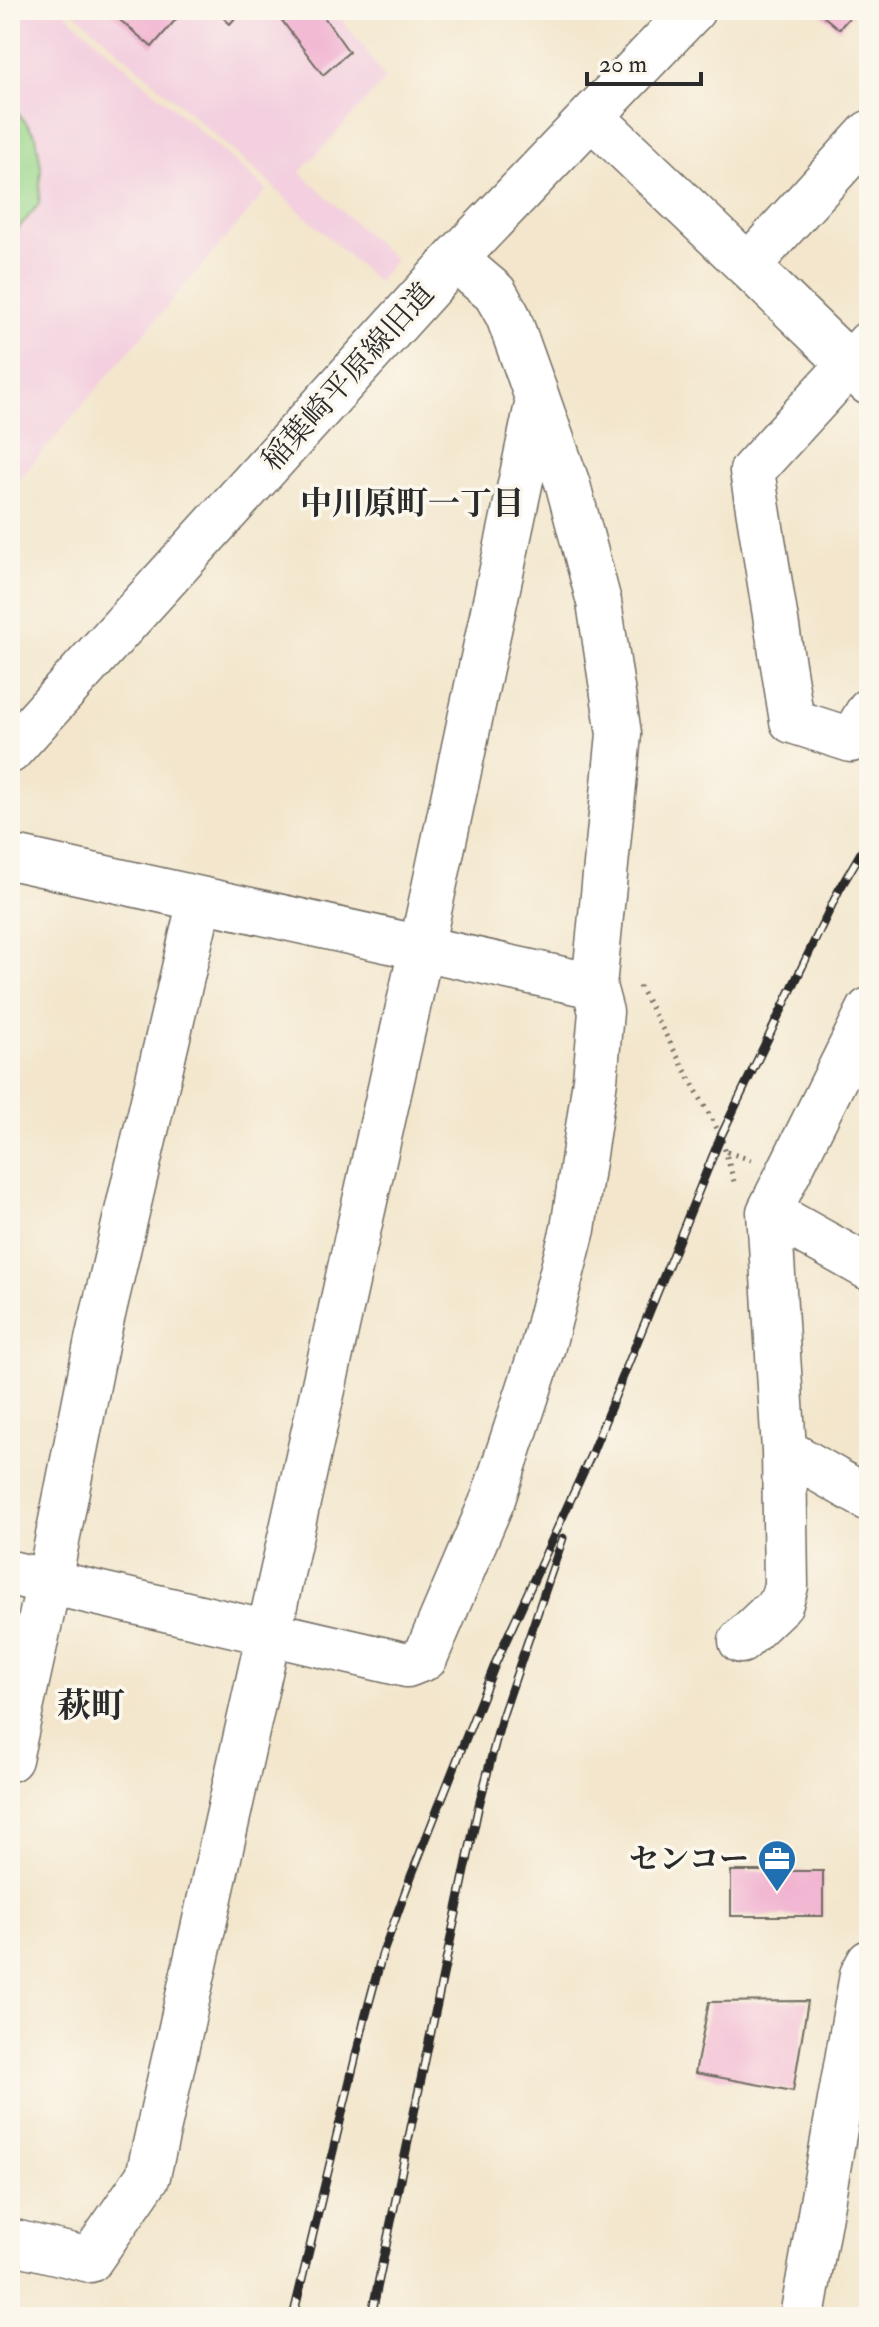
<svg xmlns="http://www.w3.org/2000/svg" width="879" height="2327" font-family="'IM FELL Double Pica','Noto Serif JP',serif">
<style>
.built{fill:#f3cfdf}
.green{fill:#9cd88d;stroke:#64825c;stroke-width:2}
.building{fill:#f0acce}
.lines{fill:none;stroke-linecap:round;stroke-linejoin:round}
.minor-casing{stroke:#716c63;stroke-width:47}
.path{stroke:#716c63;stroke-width:5;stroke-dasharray:2 6;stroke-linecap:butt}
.minor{stroke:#fff;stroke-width:44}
.rail-casing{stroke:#2b2b2b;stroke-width:9}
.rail{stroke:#fbf7ec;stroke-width:6;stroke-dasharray:18;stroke-linecap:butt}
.labels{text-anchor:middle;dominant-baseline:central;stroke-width:7;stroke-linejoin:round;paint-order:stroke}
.street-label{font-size:30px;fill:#2b2b2b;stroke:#fbf7ec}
.poi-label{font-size:30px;font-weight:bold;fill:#2b2b2b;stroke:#fbf7ec;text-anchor:end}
.neighbourhood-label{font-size:32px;font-weight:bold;fill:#2b2b2b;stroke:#fbf7ec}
.quarter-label{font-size:34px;font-weight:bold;fill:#2b2b2b;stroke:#fbf7ec}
</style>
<rect width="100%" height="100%" fill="#fbf7ec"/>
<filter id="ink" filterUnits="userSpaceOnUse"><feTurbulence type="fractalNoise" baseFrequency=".0125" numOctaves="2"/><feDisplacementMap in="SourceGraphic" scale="16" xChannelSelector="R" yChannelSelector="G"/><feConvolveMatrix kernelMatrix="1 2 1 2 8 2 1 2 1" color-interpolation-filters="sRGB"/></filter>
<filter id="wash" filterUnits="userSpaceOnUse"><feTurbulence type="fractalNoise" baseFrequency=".006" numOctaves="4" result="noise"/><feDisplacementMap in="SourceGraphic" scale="32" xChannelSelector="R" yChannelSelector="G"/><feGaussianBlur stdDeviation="1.8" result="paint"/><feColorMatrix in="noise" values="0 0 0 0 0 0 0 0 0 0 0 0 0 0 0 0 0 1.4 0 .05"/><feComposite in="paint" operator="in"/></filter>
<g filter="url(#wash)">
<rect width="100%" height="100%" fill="#f3e6cc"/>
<!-- built -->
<path class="built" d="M10,10H62L267,190L10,490Z
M72,10H333L364,47L385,80L300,172L395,260L377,282L256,171Z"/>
<!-- green -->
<path class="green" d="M10,102L36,136L41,167L39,204L10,238Z"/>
<g id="blocks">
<!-- building -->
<path class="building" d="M108,10H184L152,47Z
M215,10H242L230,24Z
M274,10H319L349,52L323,75Z
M816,10H856L839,29Z
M731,1871H823V1916H731Z
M808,2001L793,2091L695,2073L709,2002Z"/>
</g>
</g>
<g filter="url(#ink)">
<use href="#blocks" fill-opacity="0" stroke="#716c63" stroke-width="2"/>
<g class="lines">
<!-- minor casing -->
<g class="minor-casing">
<path id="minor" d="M592,117L748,266L869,133
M748,266L869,383
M869,343L752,471L792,721L851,740L869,710
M538,400L568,485L599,602L619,734L594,986
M10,751L455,259L693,10
M10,857L594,986L601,1012L595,1080L573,1229L543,1346L493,1499L425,1658L407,1665L10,1573
M869,1010L769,1212L784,1450L869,1499
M769,1212L869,1268
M741,1641L781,1603L786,1586L784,1450
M10,1759L49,1581L97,1340L200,900
M10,2241L90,2260L148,2176L421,949L538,400L508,316L495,293L455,259
M802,2317L862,1975L869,1962"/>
</g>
<!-- path -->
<path class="path" d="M639,986L721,1136L735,1185
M727,1152L751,1160"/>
<!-- minor -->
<use href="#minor" class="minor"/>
<!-- rail casing -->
<g class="rail-casing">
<path id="rail" d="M293,2317L365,2018L382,1955L410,1879L496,1662L591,1455L721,1136L839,890L869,839
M371,2317L478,1809L502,1717L563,1538"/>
</g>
<!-- rail -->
<use href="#rail" class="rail"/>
</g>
</g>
<!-- icons -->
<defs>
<g id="office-pin" transform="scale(2)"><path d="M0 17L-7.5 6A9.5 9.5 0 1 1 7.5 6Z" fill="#1f6fb2" stroke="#fbf7ec"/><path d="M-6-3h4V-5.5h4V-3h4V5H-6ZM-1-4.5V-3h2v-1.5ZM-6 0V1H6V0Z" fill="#fff"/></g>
</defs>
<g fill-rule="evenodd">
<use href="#office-pin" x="777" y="1859"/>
</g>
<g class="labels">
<!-- street labels -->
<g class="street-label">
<text transform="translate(348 377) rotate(-48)">稲葉崎平原線旧道</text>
</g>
<!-- poi labels -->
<g class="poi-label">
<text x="749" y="1859">センコー</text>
</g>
<!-- neighbourhood labels -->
<g class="neighbourhood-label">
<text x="412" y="504">中川原町一丁目</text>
</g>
<!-- quarter labels -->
<g class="quarter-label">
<text x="91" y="1706">萩町</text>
</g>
</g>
<!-- margin -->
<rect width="879" height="2327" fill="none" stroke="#fbf7ec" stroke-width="40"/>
<!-- scale -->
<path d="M587 72v12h114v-12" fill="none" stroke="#2b2b2b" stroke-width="4"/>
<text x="599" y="72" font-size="24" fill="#2b2b2b" stroke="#fbf7ec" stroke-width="6" paint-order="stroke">20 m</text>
</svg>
